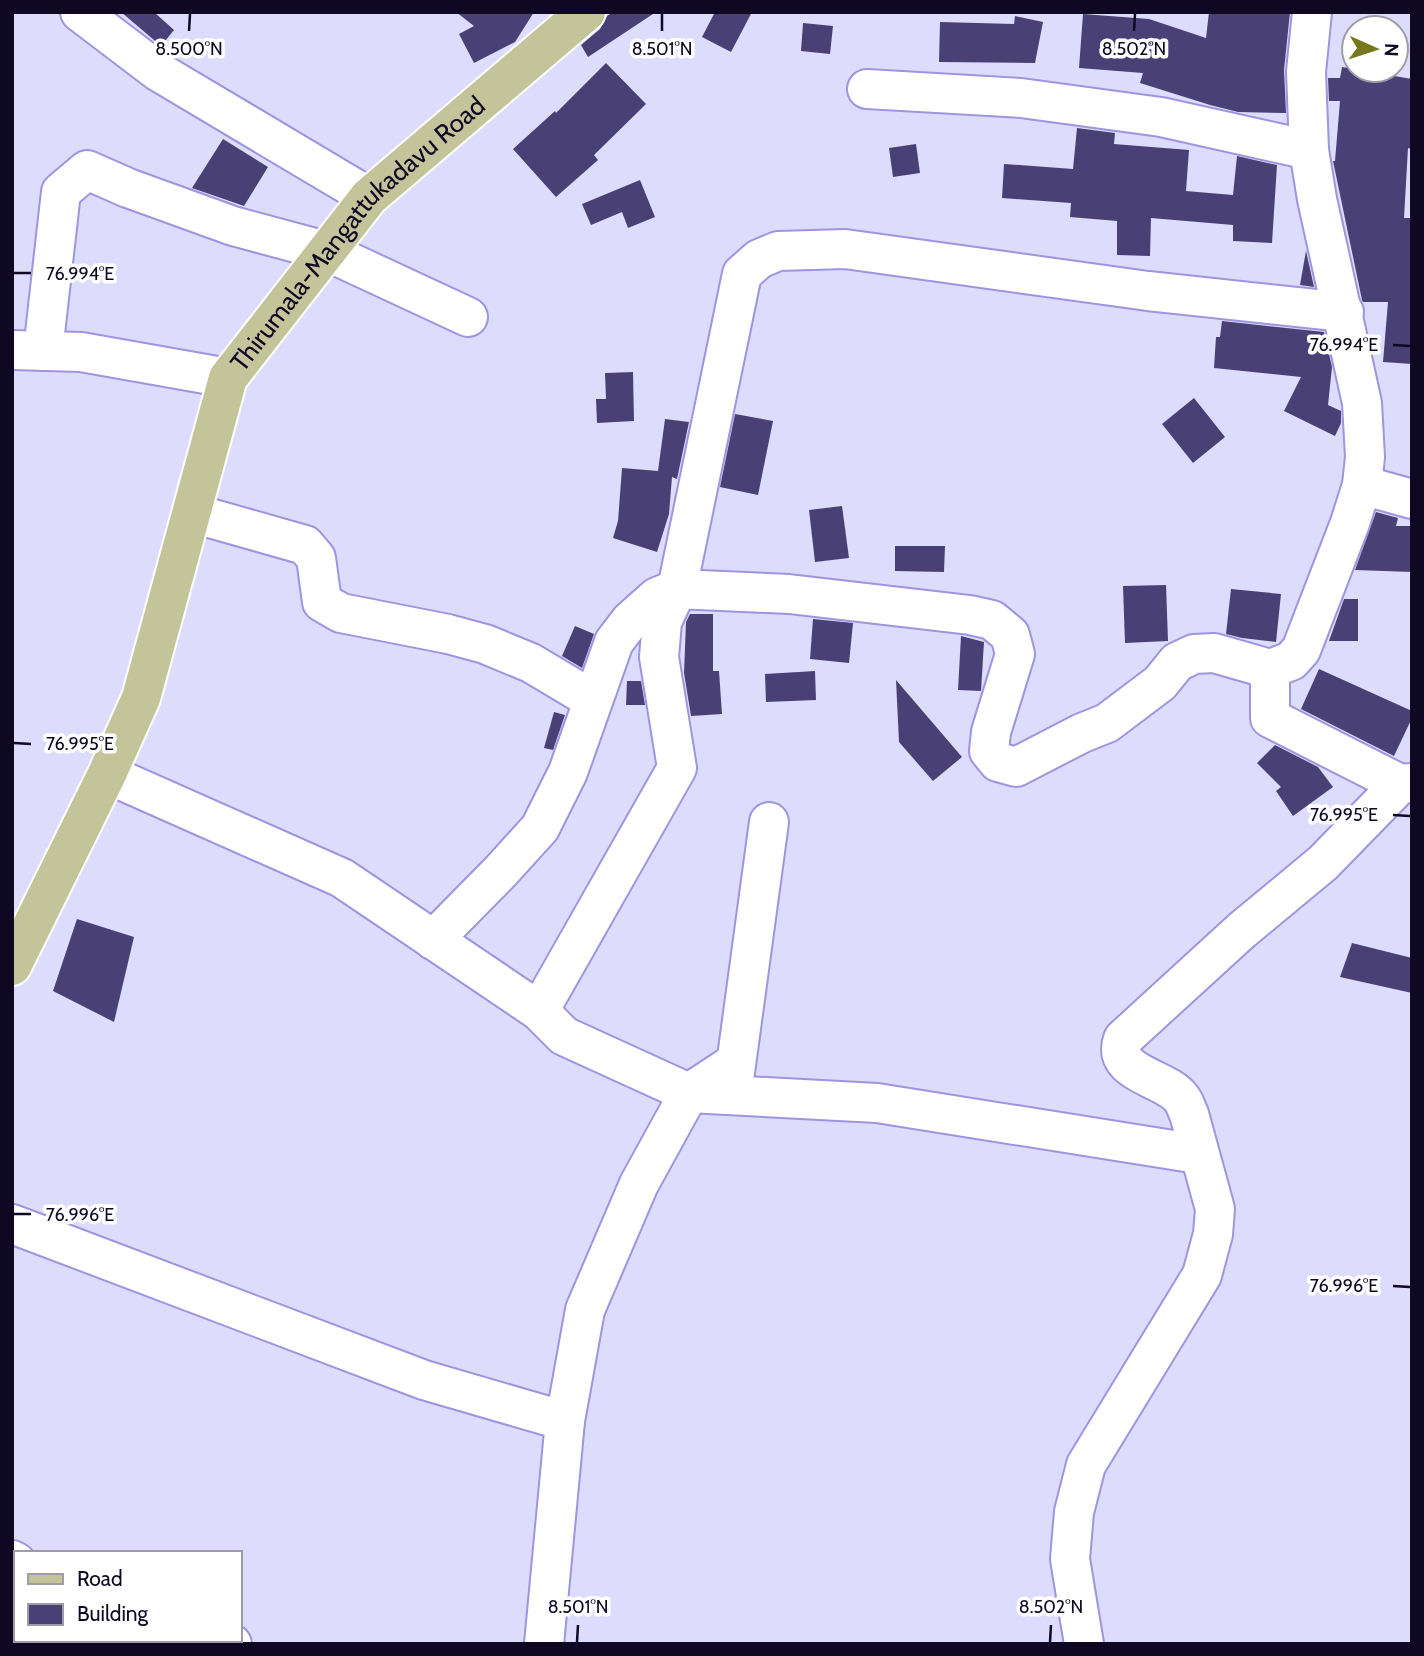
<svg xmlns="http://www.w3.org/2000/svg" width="1424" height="1656" font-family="Cabin,sans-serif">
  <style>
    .building { fill: #494176 }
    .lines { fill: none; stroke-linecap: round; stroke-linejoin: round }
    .minor-casing { stroke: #9e94e0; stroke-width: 42 }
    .major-casing { stroke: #fff; stroke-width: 42 }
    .minor { stroke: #fff; stroke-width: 38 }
    .major { stroke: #c4c49a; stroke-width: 38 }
    .ticks { fill: none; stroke: #0e0823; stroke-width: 2.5 }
    .labels { text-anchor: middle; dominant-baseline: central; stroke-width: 7; stroke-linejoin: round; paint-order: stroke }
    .street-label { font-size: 26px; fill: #0e0823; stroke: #fff }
    .ticks-label { font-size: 18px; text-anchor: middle; fill: #0e0823; stroke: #fff; stroke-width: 7; stroke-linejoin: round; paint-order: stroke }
  </style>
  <rect width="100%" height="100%" fill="#dedcfc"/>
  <!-- building -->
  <g class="building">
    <path d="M 121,12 L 154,12 L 174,30 L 161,46 Z"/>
    <path d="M 456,12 L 534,12 L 515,42 L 474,63 L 459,34 L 474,26 Z"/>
    <path d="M 613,12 L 656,12 L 588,57 L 581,45 L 600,29 L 607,16 Z"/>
    <path d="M 715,12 L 752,12 L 731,52 L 702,37 Z"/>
    <path d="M 1209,12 L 1290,12 L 1284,70 L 1286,113 L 1238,112 L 1210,105 L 1140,83 L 1143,73 L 1079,68 L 1083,14 L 1149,19 L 1206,38 Z"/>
    <path d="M 1015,16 L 1043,22 L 1035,63 L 939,62 L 940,22 L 1014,24 Z"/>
    <path d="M 803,23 L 833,26 L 830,54 L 801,51 Z"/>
    <path d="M 606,63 L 646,104 L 594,155 L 598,160 L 556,197 L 513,149 L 555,111 L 556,113 Z"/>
    <path d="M 1342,67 L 1412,79 L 1412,149 L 1408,148 L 1404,218 L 1412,218 L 1412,364 L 1383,362 L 1388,302 L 1363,302 L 1362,300 L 1333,161 L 1335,161 L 1340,101 L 1329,101 L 1328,78 L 1340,78 Z"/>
    <path d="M 1077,128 L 1115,133 L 1114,144 L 1189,150 L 1186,191 L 1233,195 L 1237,156 L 1277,165 L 1272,243 L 1233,241 L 1233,225 L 1151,218 L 1150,256 L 1117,255 L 1117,221 L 1070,217 L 1071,203 L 1002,198 L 1004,164 L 1073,169 Z"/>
    <path d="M 223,139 L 268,167 L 244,206 L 192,188 Z"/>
    <path d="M 916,144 L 920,173 L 893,177 L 889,148 Z"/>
    <path d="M 640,180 L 655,217 L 628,228 L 622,212 L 591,225 L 582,204 Z"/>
    <path d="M 1306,251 L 1314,287 L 1300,285 Z"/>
    <path d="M 1222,321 L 1324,332 L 1332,367 L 1328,405 L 1341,411 L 1341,423 L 1335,436 L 1284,411 L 1301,377 L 1214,368 L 1216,337 L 1220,337 Z"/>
    <path d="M 633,372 L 634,421 L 597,423 L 596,399 L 606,399 L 605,373 Z"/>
    <path d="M 1194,398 L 1225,437 L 1193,463 L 1162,424 Z"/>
    <path d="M 735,414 L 773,421 L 758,495 L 720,487 Z"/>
    <path d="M 665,419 L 689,422 L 677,479 L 672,477 L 669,514 L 657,552 L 613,538 L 618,521 L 622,468 L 658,471 Z"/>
    <path d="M 842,506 L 849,558 L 815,562 L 809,510 Z"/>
    <path d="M 1376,512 L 1398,518 L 1396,526 L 1412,526 L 1412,572 L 1355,570 Z"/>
    <path d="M 895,546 L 945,546 L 944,572 L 895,571 Z"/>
    <path d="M 1166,585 L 1168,641 L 1125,643 L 1123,586 Z"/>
    <path d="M 1231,589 L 1281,594 L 1276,642 L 1242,638 L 1226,634 Z"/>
    <path d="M 1344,599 L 1358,599 L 1358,641 L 1329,641 Z"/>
    <path d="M 690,614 L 713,614 L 713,671 L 719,671 L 722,714 L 691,716 L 684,673 L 686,622 Z"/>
    <path d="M 813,619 L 853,623 L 849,663 L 810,659 Z"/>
    <path d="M 575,626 L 594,634 L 582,668 L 562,656 Z"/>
    <path d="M 961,636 L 984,642 L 981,691 L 958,690 Z"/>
    <path d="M 1319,669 L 1412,711 L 1412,718 L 1394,756 L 1301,709 Z"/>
    <path d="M 815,671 L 816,700 L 766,702 L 765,674 Z"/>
    <path d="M 896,680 L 962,757 L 933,781 L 899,742 Z"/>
    <path d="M 627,681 L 641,681 L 645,705 L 626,705 Z"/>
    <path d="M 554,712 L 565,715 L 553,750 L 544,748 Z"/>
    <path d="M 1275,745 L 1318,767 L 1333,787 L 1293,816 L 1276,791 L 1281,787 L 1257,763 Z"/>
    <path d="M 77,919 L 134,937 L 114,1022 L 53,991 Z"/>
    <path d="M 1352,943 L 1412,958 L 1412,993 L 1340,977 Z"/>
  </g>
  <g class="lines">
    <defs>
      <g id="minor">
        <path d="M 80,12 L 159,72 L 369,197"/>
        <path d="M 867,89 L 1021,98 L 1161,117 L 1309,150"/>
        <path d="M 12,350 L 81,352 L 228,378"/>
        <path d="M 43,351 L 61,192 L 87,170 L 128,188 L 233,226 L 326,251 L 468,317"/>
        <path d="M 1362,485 L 1412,499"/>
        <path d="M 192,513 L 305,545 L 316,558 L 322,602 L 341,613 L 448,634 L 485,644 L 531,663 L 593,700"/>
        <path d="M 1270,669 L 1270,718 L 1400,784"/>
        <path d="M 107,774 L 342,878 L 539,1011 L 564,1036 L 689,1093 L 877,1103 L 1198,1154"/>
        <path d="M 433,940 L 501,871 L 540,828 L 568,772 L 614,642 L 630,621 L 657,597 L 677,589 L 742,274 L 759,259 L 778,251 L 845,249 L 1148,291 L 1344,312"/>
        <path d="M 539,1011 L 677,768 L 659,657 L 662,622 L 677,589 L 789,594 L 970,615 L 992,620 L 1010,635 L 1015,654 L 991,732 L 989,751 L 998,762 L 1016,767 L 1082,733 L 1107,723 L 1160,683 L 1177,662 L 1194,654 L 1214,653 L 1270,669 L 1291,661 L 1301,650 L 1350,523 L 1362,485 L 1365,457 L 1362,403 L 1317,199 L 1309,150 L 1306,72 L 1312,12"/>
        <path d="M 733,1087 L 769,822"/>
        <path d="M 12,1224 L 424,1380 L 565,1421"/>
        <path d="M 12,1560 L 16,1562"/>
        <path d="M 223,1640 L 232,1644"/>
        <path d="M 544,1644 L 565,1421 L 585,1310 L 639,1184 L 689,1093 L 736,1062"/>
        <path d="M 1084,1644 L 1070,1559 L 1074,1512 L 1086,1465 L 1202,1275 L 1213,1234 L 1215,1209 L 1189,1114 C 1186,1109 1185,1102 1181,1098 C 1165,1077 1110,1074 1123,1039 L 1241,931 L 1323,863 L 1400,784 L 1412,783"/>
      </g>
      <g id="major">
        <path id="s1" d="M 12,966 L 107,774 L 141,698 L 228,378 L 369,197 L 586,12"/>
      </g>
    </defs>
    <!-- minor casing -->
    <use href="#minor" class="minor-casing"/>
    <!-- major casing -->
    <use href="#major" class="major-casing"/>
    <!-- minor -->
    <use href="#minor" class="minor"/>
    <!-- major -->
    <use href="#major" class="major"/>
  </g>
  <!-- ticks -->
  <path class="ticks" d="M 189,31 L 190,14M 662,31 L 662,14M 1134,31 L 1135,14M 14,273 L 31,273M 1393,345 L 1410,346M 14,743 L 31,744M 1393,815 L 1410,816M 14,1214 L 31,1214M 1393,1286 L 1410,1287M 577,1642 L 578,1625M 1050,1642 L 1051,1625"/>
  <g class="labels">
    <!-- street labels -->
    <g class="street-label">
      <text stroke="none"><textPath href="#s1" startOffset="824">Thirumala-Mangattukadavu Road</textPath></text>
    </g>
  </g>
  <g class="ticks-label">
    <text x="189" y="55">8.500°N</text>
    <text x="662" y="55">8.501°N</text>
    <text x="1134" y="55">8.502°N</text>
    <text x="80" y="280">76.994°E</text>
    <text x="1344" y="351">76.994°E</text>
    <text x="80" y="750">76.995°E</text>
    <text x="1344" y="821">76.995°E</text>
    <text x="80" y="1221">76.996°E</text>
    <text x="1344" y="1292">76.996°E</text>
    <text x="578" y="1613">8.501°N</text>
    <text x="1051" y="1613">8.502°N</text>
  </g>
  <!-- border -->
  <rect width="1424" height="1656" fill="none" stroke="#0e0823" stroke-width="28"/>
  <!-- legend -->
  <rect x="14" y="1551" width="228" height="91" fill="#ffffff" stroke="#9f9ca7" stroke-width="2"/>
  <rect x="28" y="1574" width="35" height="10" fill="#c4c49a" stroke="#9f9ca7" stroke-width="2"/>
  <text x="77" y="1586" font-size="21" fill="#0e0823">Road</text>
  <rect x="28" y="1604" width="35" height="21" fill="#494176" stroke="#9f9ca7" stroke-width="2"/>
  <text x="77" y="1621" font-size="21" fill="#0e0823">Building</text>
  <!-- north arrow -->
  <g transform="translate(1375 49) rotate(93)"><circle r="33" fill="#ffffff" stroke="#9f9ca7" stroke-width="2"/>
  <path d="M0-5L12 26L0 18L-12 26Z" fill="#77771d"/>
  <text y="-10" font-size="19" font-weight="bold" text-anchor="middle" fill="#0e0823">N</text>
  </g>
</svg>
